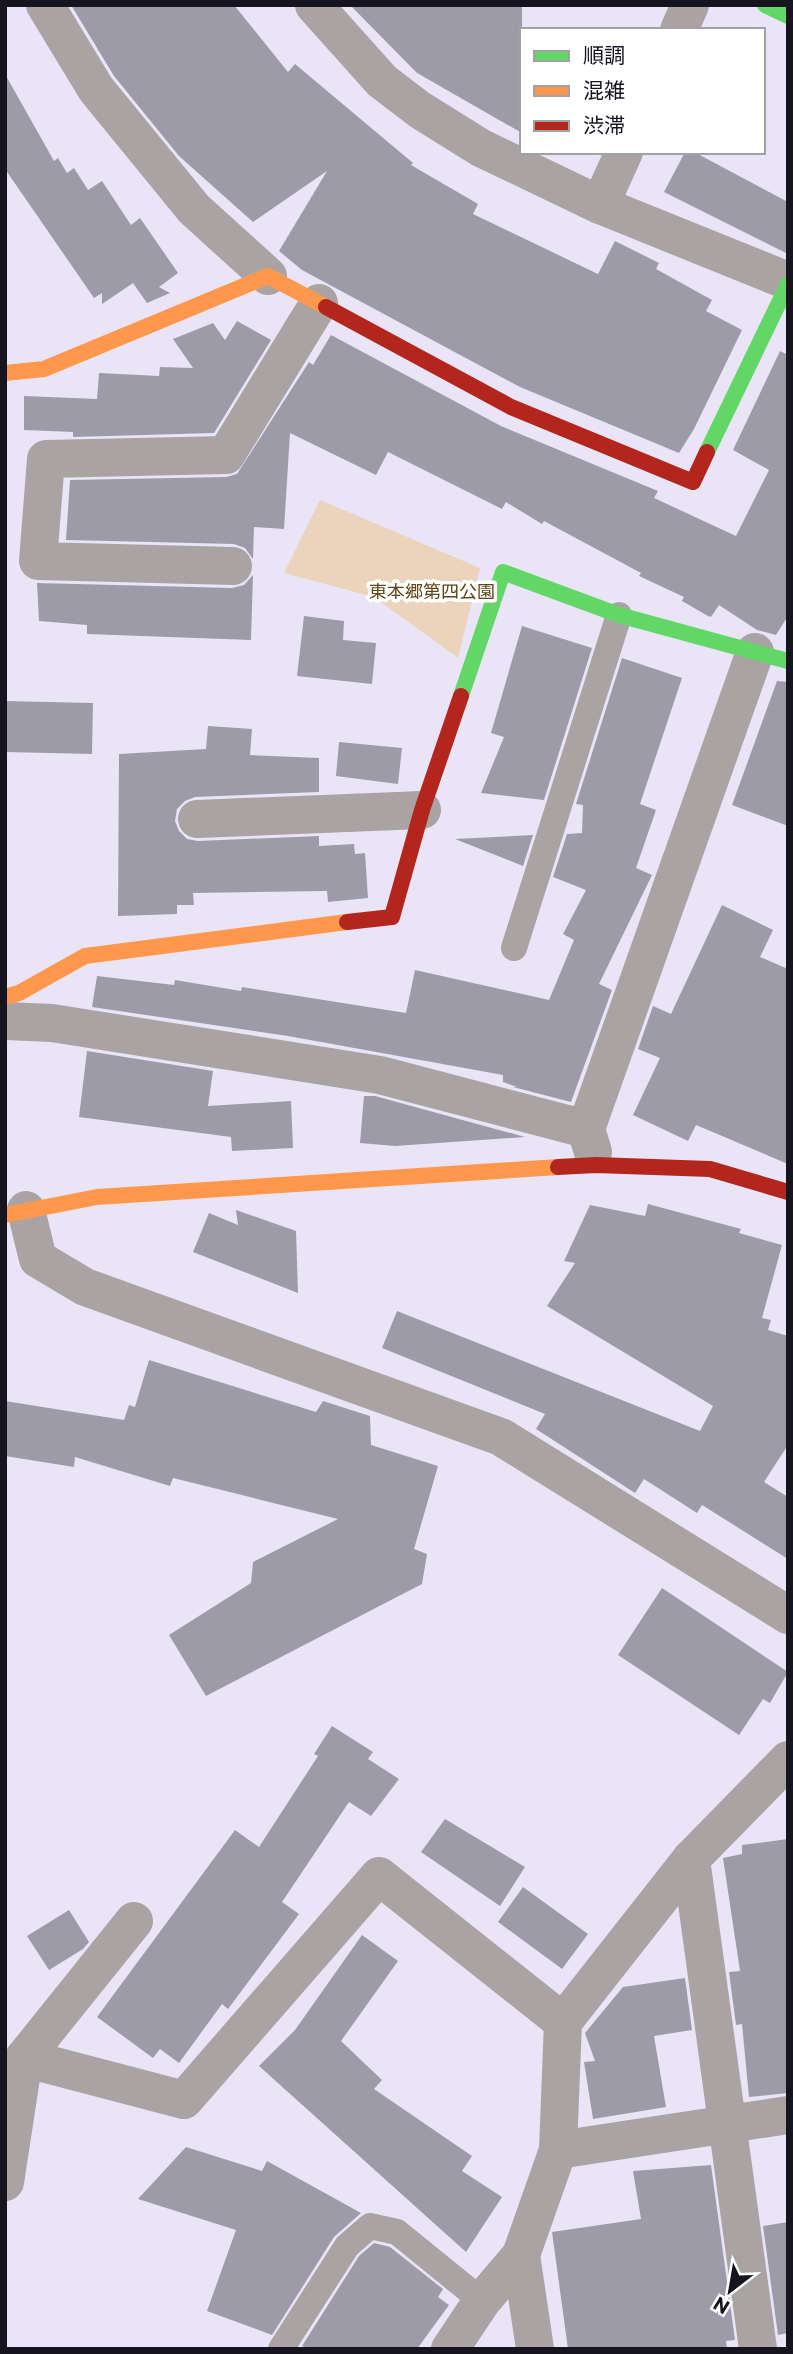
<svg xmlns="http://www.w3.org/2000/svg" width="793" height="2354" font-family="Commissioner,'Noto Sans JP',sans-serif">
  <style>
    .green { fill: #ecd3bc }
    .building { fill: #9e9ba9 }
    .lines { fill: none; stroke-linecap: round; stroke-linejoin: round }
    .lane { stroke: #a9a4a3; stroke-width: 26 }
    .street { stroke: #a9a4a3; stroke-width: 38 }
    .fast { stroke: #63d668; stroke-width: 16 }
    .slow { stroke: #ff974d; stroke-width: 16 }
    .jam { stroke: #b3261e; stroke-width: 16 }
    .labels { text-anchor: middle; dominant-baseline: central; stroke-width: 7; stroke-linejoin: round; paint-order: stroke }
    .park-label { font-size: 18px; fill: #61451a; stroke: #fff }
  </style>
  <rect width="100%" height="100%" fill="#e9e5f7"/>
  <!-- green -->
  <path class="green" d="M 320,500 L 480,568 L 458,658 L 374,597 L 284,573 Z"/>
  <!-- building -->
  <g class="building">
    <path d="M 71,5 L 234,5 L 288,72 L 295,64 L 413,163 L 411,165 L 478,204 L 473,214 L 598,274 L 615,241 L 659,263 L 656,269 L 712,300 L 706,311 L 742,330 L 694,429 L 679,453 L 520,387 L 302,270 L 279,251 L 327,171 L 253,222 L 179,156 L 114,76 Z"/>
    <path d="M 350,5 L 522,5 L 522,133 L 417,73 Z"/>
    <path d="M 5,74 L 54,161 L 58,158 L 67,173 L 74,168 L 88,190 L 102,181 L 131,225 L 140,218 L 178,273 L 159,287 L 170,293 L 147,303 L 133,283 L 102,304 L 102,293 L 94,298 L 5,169 Z"/>
    <path d="M 685,152 L 694,152 L 788,202 L 788,254 L 664,192 Z"/>
    <path d="M 237,321 L 271,340 L 214,433 L 73,437 L 73,432 L 24,430 L 24,396 L 97,399 L 99,373 L 159,376 L 160,367 L 193,368 L 173,339 L 213,323 L 225,340 Z"/>
    <path d="M 331,335 L 501,426 L 658,491 L 654,498 L 736,536 L 769,470 L 733,450 L 780,351 L 788,355 L 788,616 L 776,635 L 757,630 L 719,605 L 711,617 L 708,616 L 682,601 L 684,597 L 639,576 L 641,573 L 544,521 L 542,524 L 506,502 L 502,509 L 388,452 L 376,475 L 290,433 L 284,529 L 254,527 L 253,559 L 245,548 L 234,544 L 66,540 L 70,480 L 226,477 L 237,474 L 309,362 L 313,365 Z"/>
    <path d="M 253,575 L 251,640 L 87,634 L 87,625 L 39,621 L 37,583 L 232,588 L 244,585 Z"/>
    <path d="M 304,616 L 344,621 L 343,640 L 376,643 L 372,684 L 297,676 Z"/>
    <path d="M 522,626 L 592,648 L 544,800 L 481,793 L 504,737 L 491,733 Z"/>
    <path d="M 622,658 L 682,678 L 640,804 L 656,810 L 636,868 L 652,875 L 599,984 L 612,990 L 571,1102 L 513,1087 L 517,1087 L 503,1082 L 503,1075 L 288,1036 L 92,1007 L 97,976 L 174,985 L 175,980 L 241,991 L 242,987 L 406,1013 L 415,970 L 549,1000 L 574,940 L 563,934 L 586,890 L 553,877 L 567,834 L 582,833 L 583,805 L 576,804 Z"/>
    <path d="M 777,681 L 788,682 L 788,826 L 732,805 Z"/>
    <path d="M 5,701 L 93,703 L 92,754 L 5,752 Z"/>
    <path d="M 208,726 L 252,729 L 250,755 L 319,758 L 319,792 L 195,797 L 185,801 L 177,809 L 175,821 L 179,831 L 187,839 L 198,841 L 319,836 L 319,846 L 354,844 L 355,854 L 365,853 L 368,898 L 328,902 L 327,891 L 193,893 L 194,905 L 177,905 L 177,914 L 118,916 L 119,754 L 206,749 Z"/>
    <path d="M 339,742 L 402,748 L 398,784 L 336,776 Z"/>
    <path d="M 533,835 L 523,866 L 455,839 Z"/>
    <path d="M 722,905 L 773,930 L 760,957 L 788,969 L 788,1164 L 696,1125 L 688,1141 L 633,1115 L 660,1058 L 638,1049 L 653,1006 L 671,1014 Z"/>
    <path d="M 87,1051 L 213,1071 L 208,1106 L 291,1101 L 293,1148 L 232,1151 L 231,1137 L 79,1117 Z"/>
    <path d="M 364,1096 L 375,1096 L 525,1137 L 395,1146 L 360,1143 Z"/>
    <path d="M 648,1204 L 741,1229 L 739,1233 L 782,1245 L 762,1318 L 771,1320 L 768,1330 L 788,1336 L 788,1445 L 764,1482 L 788,1497 L 788,1559 L 702,1505 L 697,1513 L 644,1479 L 635,1493 L 536,1429 L 545,1414 L 382,1348 L 397,1311 L 700,1431 L 713,1406 L 547,1306 L 575,1263 L 564,1261 L 590,1205 L 645,1216 Z"/>
    <path d="M 236,1210 L 296,1231 L 298,1293 L 193,1252 L 209,1213 L 238,1225 Z"/>
    <path d="M 149,1360 L 316,1412 L 323,1401 L 370,1416 L 371,1445 L 438,1466 L 414,1549 L 427,1554 L 422,1584 L 206,1696 L 169,1635 L 251,1583 L 253,1562 L 338,1519 L 173,1478 L 170,1486 L 75,1457 L 74,1467 L 5,1456 L 5,1401 L 124,1420 L 129,1405 L 135,1407 Z"/>
    <path d="M 662,1588 L 788,1672 L 770,1703 L 763,1699 L 739,1735 L 618,1655 Z"/>
    <path d="M 332,1726 L 373,1752 L 368,1759 L 399,1779 L 371,1816 L 349,1802 L 282,1902 L 299,1914 L 228,2009 L 222,2004 L 179,2063 L 160,2049 L 153,2058 L 97,2017 L 235,1830 L 259,1847 L 318,1756 L 314,1754 Z"/>
    <path d="M 445,1819 L 525,1867 L 500,1906 L 421,1852 Z"/>
    <path d="M 788,1839 L 788,2093 L 749,2097 L 742,2024 L 736,2025 L 729,1972 L 740,1971 L 723,1858 L 742,1854 L 742,1845 Z"/>
    <path d="M 523,1887 L 588,1934 L 562,1969 L 498,1922 Z"/>
    <path d="M 69,1910 L 89,1942 L 83,1949 L 49,1970 L 27,1936 Z"/>
    <path d="M 362,1935 L 398,1961 L 341,2041 L 382,2080 L 374,2089 L 472,2156 L 462,2171 L 502,2197 L 466,2252 L 259,2066 L 295,2030 Z"/>
    <path d="M 685,1978 L 692,2030 L 654,2036 L 666,2107 L 593,2119 L 584,2062 L 595,2061 L 585,2033 L 623,1987 Z"/>
    <path d="M 186,2147 L 262,2171 L 267,2161 L 361,2213 L 334,2237 L 272,2335 L 207,2311 L 236,2230 L 138,2199 Z"/>
    <path d="M 711,2165 L 735,2340 L 726,2341 L 727,2349 L 568,2349 L 552,2232 L 641,2219 L 633,2171 Z"/>
    <path d="M 788,2222 L 788,2333 L 778,2335 L 763,2226 Z"/>
    <path d="M 374,2243 L 390,2247 L 443,2289 L 438,2297 L 449,2305 L 417,2349 L 310,2349 L 302,2346 L 359,2256 Z"/>
  </g>
  <g class="lines">
    <!-- lane -->
    <g class="lane">
      <path d="M 514,948 L 619,615"/>
      <path d="M 281,2349 L 347,2246 L 370,2226 L 397,2232 L 482,2301"/>
    </g>
    <!-- street -->
    <g class="street">
      <path d="M 45,5 L 96,89 L 194,209 L 268,276"/>
      <path d="M 314,5 L 382,81 L 420,110 L 481,148 L 600,205 L 788,281"/>
      <path d="M 679,30 L 690,5"/>
      <path d="M 600,205 L 624,152"/>
      <path d="M 233,566 L 38,561 L 46,459 L 226,455 L 319,303"/>
      <path d="M 197,819 L 422,810"/>
      <path d="M 5,1021 L 52,1023 L 380,1075 L 586,1129"/>
      <path d="M 593,1152 L 586,1129 L 755,652"/>
      <path d="M 26,1210 L 38,1259 L 85,1287 L 501,1437 L 788,1615"/>
      <path d="M 691,1859 L 758,2349"/>
      <path d="M 24,2058 L 184,2100 L 379,1876 L 563,2022"/>
      <path d="M 558,2150 L 788,2115"/>
      <path d="M 5,2182 L 24,2058 L 134,1921"/>
      <path d="M 521,2255 L 535,2349"/>
      <path d="M 450,2349 L 482,2301 L 521,2255 L 558,2150 L 563,2022 L 691,1859 L 788,1760"/>
    </g>
    <!-- fast -->
    <g class="fast">
      <path d="M 765,5 L 788,16"/>
      <path d="M 707,452 L 788,284"/>
      <path d="M 461,696 L 503,572 L 619,615 L 788,661"/>
    </g>
    <!-- slow -->
    <g class="slow">
      <path d="M 5,373 L 44,369 L 268,276 L 326,307"/>
      <path d="M 5,997 L 19,993 L 85,956 L 347,922"/>
      <path d="M 5,1215 L 97,1197 L 558,1167"/>
    </g>
    <!-- jam -->
    <g class="jam">
      <path d="M 326,307 L 511,407 L 693,482 L 707,452"/>
      <path d="M 347,922 L 392,917 L 422,810 L 461,696"/>
      <path d="M 558,1167 L 596,1165 L 710,1169 L 788,1192"/>
    </g>
  </g>
  <g class="labels">
    <!-- park labels -->
    <g class="park-label">
      <text x="432" y="591">東本郷第四公園</text>
    </g>
  </g>
  <!-- border -->
  <rect width="793" height="2354" fill="none" stroke="#16141f" stroke-width="14"/>
  <!-- legend -->
  <rect x="520" y="28" width="245" height="126" fill="#ffffff" stroke="#a2a1a5" stroke-width="2"/>
  <rect x="534" y="51" width="35" height="10" fill="#63d668" stroke="#a2a1a5" stroke-width="2"/>
  <text x="583" y="63" font-size="21" fill="#16141f">順調</text>
  <rect x="534" y="86" width="35" height="10" fill="#ff974d" stroke="#a2a1a5" stroke-width="2"/>
  <text x="583" y="98" font-size="21" fill="#16141f">混雑</text>
  <rect x="534" y="121" width="35" height="10" fill="#b3261e" stroke="#a2a1a5" stroke-width="2"/>
  <text x="583" y="133" font-size="21" fill="#16141f">渋滞</text>
  <!-- north arrow -->
  <g transform="translate(730 2291) rotate(211)" stroke="#ffffff" stroke-width="5" paint-order="stroke">
  <path d="M0-5L12 26L0 18L-12 26Z" fill="#16141f"/>
  <text y="-10" font-size="19" font-weight="bold" text-anchor="middle" fill="#16141f">N</text>
  </g>
</svg>
